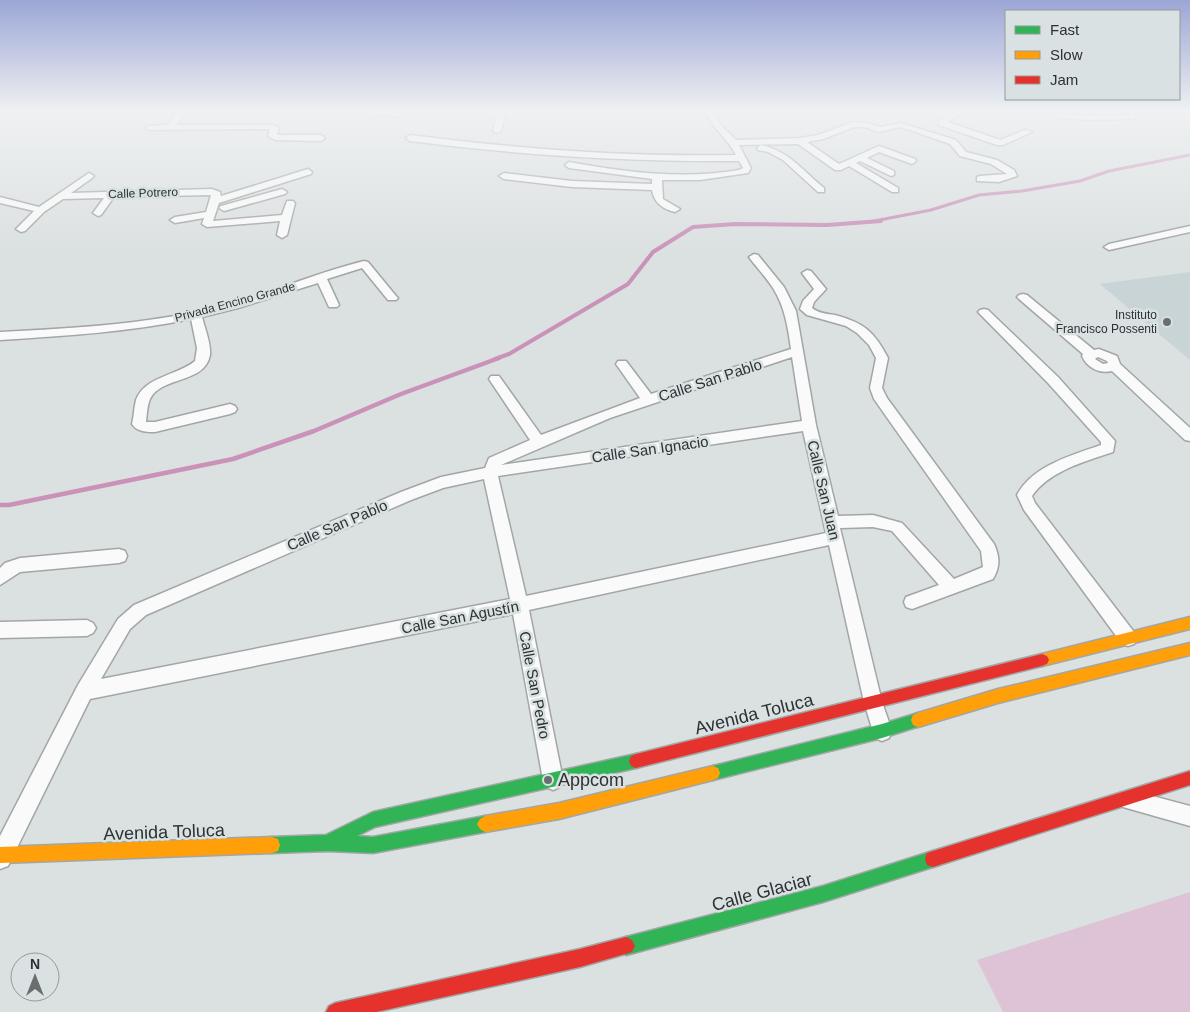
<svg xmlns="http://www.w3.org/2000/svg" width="1190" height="1012" font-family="Helvetica,sans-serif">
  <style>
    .built { fill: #c8d4d6 }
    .green { fill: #dec3d7 }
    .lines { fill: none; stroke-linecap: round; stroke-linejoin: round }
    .stream-far2 { stroke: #ca92b9; stroke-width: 3 }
    .stream-far1 { stroke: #ca92b9; stroke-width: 4 }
    .stream { stroke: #ca92b9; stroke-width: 4.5 }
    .street-casing { stroke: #a2a6a7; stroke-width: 3 }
    .fast-casing { stroke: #a2a6a7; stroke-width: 3 }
    .slow-casing { stroke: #a2a6a7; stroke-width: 3 }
    .jam-casing { stroke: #a2a6a7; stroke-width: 3 }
    .street { fill: #fafafa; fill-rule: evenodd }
    .fast { fill: #30b455; fill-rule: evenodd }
    .slow { fill: #ff9f0a; fill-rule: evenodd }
    .jam { fill: #e5322d; fill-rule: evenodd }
    .poi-dot { fill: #6a6e6f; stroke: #d9e1e3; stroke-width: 2 }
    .labels { text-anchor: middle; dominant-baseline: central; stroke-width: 5; stroke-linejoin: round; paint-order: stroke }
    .far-street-label { font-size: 12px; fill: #2d3131; stroke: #d9e1e3 }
    .far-poi-label { font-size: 12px; fill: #2d3131; stroke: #d9e1e3; text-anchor: end }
    .street-label { font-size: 15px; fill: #2d3131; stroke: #d9e1e3 }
    .near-street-label { font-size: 18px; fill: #2d3131; stroke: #d9e1e3 }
    .near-poi-label { font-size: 18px; fill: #2d3131; stroke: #d9e1e3; text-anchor: start }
  </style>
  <rect width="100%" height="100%" fill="#dbe0e1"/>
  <!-- built -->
  <path class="built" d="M 1190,272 L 1190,360 L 1100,284 Z"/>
  <!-- green -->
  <path class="green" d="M 1190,892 L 1190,1012 L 1003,1012 L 977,960 Z"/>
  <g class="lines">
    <!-- stream-far2 -->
    <path class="stream-far2" d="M 869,222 L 931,210 L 979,195 L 1022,191 L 1080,181 L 1109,171 L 1190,155"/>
    <!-- stream-far1 -->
    <path class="stream-far1" d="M 495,359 L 509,354 L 628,284 L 653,252 L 693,227 L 735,224 L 827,225 L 881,221"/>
    <!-- stream -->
    <path class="stream" d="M 0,505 L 9,505 L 233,459 L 314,431 L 401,394 L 499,358"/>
    <defs>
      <g id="street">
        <path d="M 179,111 L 188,111 L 176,125 L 273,125 L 279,128 L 277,135 L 321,135 L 325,138 L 321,141 L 275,140 L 268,136 L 270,129 L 149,130 L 145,128 L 149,126 L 167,125 Z"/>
        <path d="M 335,111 L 404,111 L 402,116 L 399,116 L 339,113 Z"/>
        <path d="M 498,111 L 506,111 L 501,131 L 497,133 L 493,131 Z"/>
        <path d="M 705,111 L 713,111 L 720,124 L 736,140 L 800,138 L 818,135 L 853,122 L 866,123 L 880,127 L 901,123 L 956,140 L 966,152 L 997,160 L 1014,170 L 1017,176 L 999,182 L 977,181 L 977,177 L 980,176 L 1007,174 L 991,164 L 960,156 L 950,144 L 901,127 L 879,132 L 865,127 L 854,127 L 823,139 L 807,142 L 839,164 L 879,146 L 915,159 L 916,161 L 912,164 L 879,152 L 867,158 L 894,171 L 894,175 L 891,176 L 860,161 L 856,163 L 898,188 L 898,192 L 892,192 L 849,166 L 841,170 L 835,170 L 798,144 L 739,145 L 751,168 L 748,173 L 700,180 L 662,180 L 663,199 L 680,209 L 675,212 C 663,209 654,203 652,190 L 572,187 L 504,179 L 499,176 L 504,173 L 572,181 L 652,184 L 652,179 L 569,168 L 565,165 L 569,162 C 625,172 682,180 739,170 L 743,168 L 739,161 C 628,162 519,155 410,141 L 406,138 L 410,135 C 518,149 627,157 736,155 C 727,138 714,130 705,111 Z"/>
        <path d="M 953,111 L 963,111 L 948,122 L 1000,140 L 1025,130 L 1032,132 L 1003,145 L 997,145 L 939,125 L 939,121 Z"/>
        <path d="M 1128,111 L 1136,111 L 1135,119 L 1090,120 L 1059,118 L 1055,116 L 1059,114 L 1090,116 L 1129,115 Z"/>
        <path d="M 761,145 C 789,151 803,171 824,188 L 824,192 L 818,192 L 783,160 L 768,152 L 758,150 L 757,148 Z"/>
        <path d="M 308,169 L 312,172 L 311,174 L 219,203 L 213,221 L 282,215 L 287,201 L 293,201 L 295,203 L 287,235 L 282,238 L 277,235 L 280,221 L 207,227 L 202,224 L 204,218 L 175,223 L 170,220 L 175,217 L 206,212 L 211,195 L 114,197 L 101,215 L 98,216 L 93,213 L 104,198 L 63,199 L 44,212 L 25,231 L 21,232 L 16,229 L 34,211 L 0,203 L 0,197 L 39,207 L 89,173 L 94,176 L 92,178 L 71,193 L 212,189 L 220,192 L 221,196 Z"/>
        <path d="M 282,189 L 287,192 L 285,194 L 224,211 L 219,208 L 221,206 Z"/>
        <path d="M 1190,226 L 1190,232 L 1109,250 L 1104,247 L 1109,244 Z"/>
        <path d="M 754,254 L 758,255 L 784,287 L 796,311 L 816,425 L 838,516 L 873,515 L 902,523 L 954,579 L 983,567 L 981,551 L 874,399 L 870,388 L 876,358 L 869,345 L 857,333 L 846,326 L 807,315 L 800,309 L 803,301 L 814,289 L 802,273 L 807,270 L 811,271 L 826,289 L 814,302 L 812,308 C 818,313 827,314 835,315 C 864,323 874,331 888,358 L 882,388 L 887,398 L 994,544 C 1000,557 1000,567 993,579 L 912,609 L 906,607 L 904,602 L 906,597 L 939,585 L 892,531 L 873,527 L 840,528 L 882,702 L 892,731 L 889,738 L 882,741 L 875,738 L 864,702 L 829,545 L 529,610 L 563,780 L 560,787 L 553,790 L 546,787 L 543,780 L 513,614 L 90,699 L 8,866 L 0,869 L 0,836 L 78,685 L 118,619 L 134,605 L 401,492 L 441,477 L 485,468 L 489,458 L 530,440 L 489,379 L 491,376 L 499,376 L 541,435 L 640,398 L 616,364 L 618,361 L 626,361 L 651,394 L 791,349 C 788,328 785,307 773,288 C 766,277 757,268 749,257 ZM 792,357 L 802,421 L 501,465 L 610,418 ZM 803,431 L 826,533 L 526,596 L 498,476 ZM 484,479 L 510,599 L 101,679 L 130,629 L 146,615 L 411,500 L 443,488 Z"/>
        <path d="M 364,261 L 368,262 L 396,296 L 398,298 L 396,300 L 388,300 L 362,268 L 327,279 L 339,305 L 337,307 L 329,307 L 318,283 L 238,308 L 202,317 C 205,329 211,343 210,355 C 205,384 161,376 150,399 C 147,406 147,414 146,422 L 155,422 L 230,404 L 235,406 L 237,409 L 235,412 L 230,414 L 155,432 C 147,432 137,432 132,424 C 134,416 134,408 136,400 C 145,376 177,376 195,361 L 197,348 L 191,319 C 128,332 65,336 0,340 L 0,332 C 77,328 155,324 230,304 C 275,291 319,272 364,261 Z"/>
        <path d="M 1023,294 L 1027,295 L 1094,350 L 1099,349 L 1117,356 L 1120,364 L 1190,428 L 1190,441 L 1185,440 L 1112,371 C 1100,374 1087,368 1082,356 L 1083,354 L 1019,299 L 1017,297 L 1019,295 ZM 1098,357 L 1107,361 L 1108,363 L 1103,364 L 1095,359 Z"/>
        <path d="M 984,309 L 988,310 L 1058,377 L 1115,441 L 1113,452 C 1086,461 1049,471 1032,496 L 1035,503 L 1134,632 L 1137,638 L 1134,644 L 1128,646 L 1122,644 L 1024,510 L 1017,495 C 1032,466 1072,455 1101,445 L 1101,442 L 1048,383 L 980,314 L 978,312 L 980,310 Z"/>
        <path d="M 119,549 L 125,551 L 127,556 L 125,561 L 119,563 L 20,572 L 0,585 L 0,568 L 5,563 L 20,558 Z"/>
        <path d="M 87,620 L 93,623 L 96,628 L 93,633 L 87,636 L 0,638 L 0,622 Z"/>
        <path d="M 1130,790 L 1190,806 L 1190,826 L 1123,807 L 1120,800 L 1123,793 Z"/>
      </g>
      <g id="fast">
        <path d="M 918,713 L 923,715 L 925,720 L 923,725 L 882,738 L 713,780 L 708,778 L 706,773 L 708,768 L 713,766 L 882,724 Z"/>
        <path d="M 636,754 L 641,756 L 643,761 L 641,766 L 636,768 L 375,827 L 357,836 L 373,837 L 485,816 L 490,819 L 493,824 L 490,829 L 485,832 L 373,853 L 328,851 L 272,853 L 266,851 L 264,845 L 266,839 L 272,837 L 326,835 L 373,812 Z"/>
        <path d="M 933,851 L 939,853 L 941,859 L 939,865 L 823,902 L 626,955 L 620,952 L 617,946 L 620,940 L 626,937 L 823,886 Z"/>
      </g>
      <g id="slow">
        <path d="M 1190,617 L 1190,629 L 1042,666 L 1037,664 L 1035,660 L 1037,656 L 1042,654 Z"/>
        <path d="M 1190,643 L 1190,655 L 998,703 L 918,727 L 913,725 L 911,720 L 913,715 L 918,713 L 998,689 Z"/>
        <path d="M 713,766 L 718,768 L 720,773 L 718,778 L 713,780 L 559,819 L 485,832 L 480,829 L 477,824 L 480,819 L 485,816 L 559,803 Z"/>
        <path d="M 272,837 L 278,839 L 280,845 L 278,851 L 272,853 L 0,863 L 0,847 Z"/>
      </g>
      <g id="jam">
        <path d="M 1042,654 L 1047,656 L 1049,660 L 1047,664 L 1042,666 L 636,768 L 631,766 L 629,761 L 631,756 L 636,754 Z"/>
        <path d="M 1190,771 L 1190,785 L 933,867 L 927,865 L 925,859 L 927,853 L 933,851 Z"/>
        <path d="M 626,937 L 632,940 L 635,946 L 632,952 L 580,967 L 376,1012 L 326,1012 L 329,1006 L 335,1003 L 580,949 Z"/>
      </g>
    </defs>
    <!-- street casing -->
    <use href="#street" class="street-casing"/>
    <!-- fast casing -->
    <use href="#fast" class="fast-casing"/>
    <!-- slow casing -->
    <use href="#slow" class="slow-casing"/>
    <!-- jam casing -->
    <use href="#jam" class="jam-casing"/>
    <!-- street -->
    <use href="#street" class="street"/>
    <!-- fast -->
    <use href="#fast" class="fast"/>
    <!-- slow -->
    <use href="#slow" class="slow"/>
    <!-- jam -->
    <use href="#jam" class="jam"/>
  </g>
  <!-- sky -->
  <linearGradient id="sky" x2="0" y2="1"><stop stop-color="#9ca6d5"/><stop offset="0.44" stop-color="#eff1f2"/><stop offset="1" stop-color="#eff1f2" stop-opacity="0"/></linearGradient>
  <rect width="1190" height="253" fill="url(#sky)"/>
  <!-- markers -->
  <g class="poi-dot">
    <circle cx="1167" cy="322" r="5"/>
    <circle cx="548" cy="780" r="5"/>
  </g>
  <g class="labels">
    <!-- far-street labels -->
    <g class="far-street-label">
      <text transform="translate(143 193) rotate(-2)">Calle Potrero</text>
      <text transform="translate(235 302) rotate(-15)">Privada Encino Grande</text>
    </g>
    <!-- far-poi labels -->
    <g class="far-poi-label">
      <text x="1157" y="315">Instituto<tspan x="1157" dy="14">Francisco Possenti</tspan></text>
    </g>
    <!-- street labels -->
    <g class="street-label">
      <text transform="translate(710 380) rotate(-18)">Calle San Pablo</text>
      <text transform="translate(650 449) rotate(-8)">Calle San Ignacio</text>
      <text transform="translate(824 490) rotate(77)">Calle San Juan</text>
      <text transform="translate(337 525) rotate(-23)">Calle San Pablo</text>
      <text transform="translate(460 617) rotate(-11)">Calle San Agustín</text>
      <text transform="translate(535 685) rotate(79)">Calle San Pedro</text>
    </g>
    <!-- near-street labels -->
    <g class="near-street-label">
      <text transform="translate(754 714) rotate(-14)">Avenida Toluca</text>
      <text transform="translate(164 832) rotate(-2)">Avenida Toluca</text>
      <text transform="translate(762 892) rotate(-15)">Calle Glaciar</text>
    </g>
    <!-- near-poi labels -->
    <g class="near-poi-label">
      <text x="558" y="780">Appcom</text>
    </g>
  </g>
  <!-- legend -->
  <rect x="1005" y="10" width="175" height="90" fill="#d9e1e3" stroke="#949b9c"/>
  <rect x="1015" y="26" width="25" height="8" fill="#30b455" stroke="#949b9c"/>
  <text x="1050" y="35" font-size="15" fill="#2d3131">Fast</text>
  <rect x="1015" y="51" width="25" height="8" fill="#ff9f0a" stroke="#949b9c"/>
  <text x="1050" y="60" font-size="15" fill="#2d3131">Slow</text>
  <rect x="1015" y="76" width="25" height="8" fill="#e5322d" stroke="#949b9c"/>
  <text x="1050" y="85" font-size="15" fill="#2d3131">Jam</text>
  <!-- north arrow -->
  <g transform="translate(35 977)"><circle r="24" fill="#d9e1e3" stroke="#949b9c"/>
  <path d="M0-4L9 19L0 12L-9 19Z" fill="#6a6e6f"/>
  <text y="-8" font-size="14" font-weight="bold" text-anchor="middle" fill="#2d3131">N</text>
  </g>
</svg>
